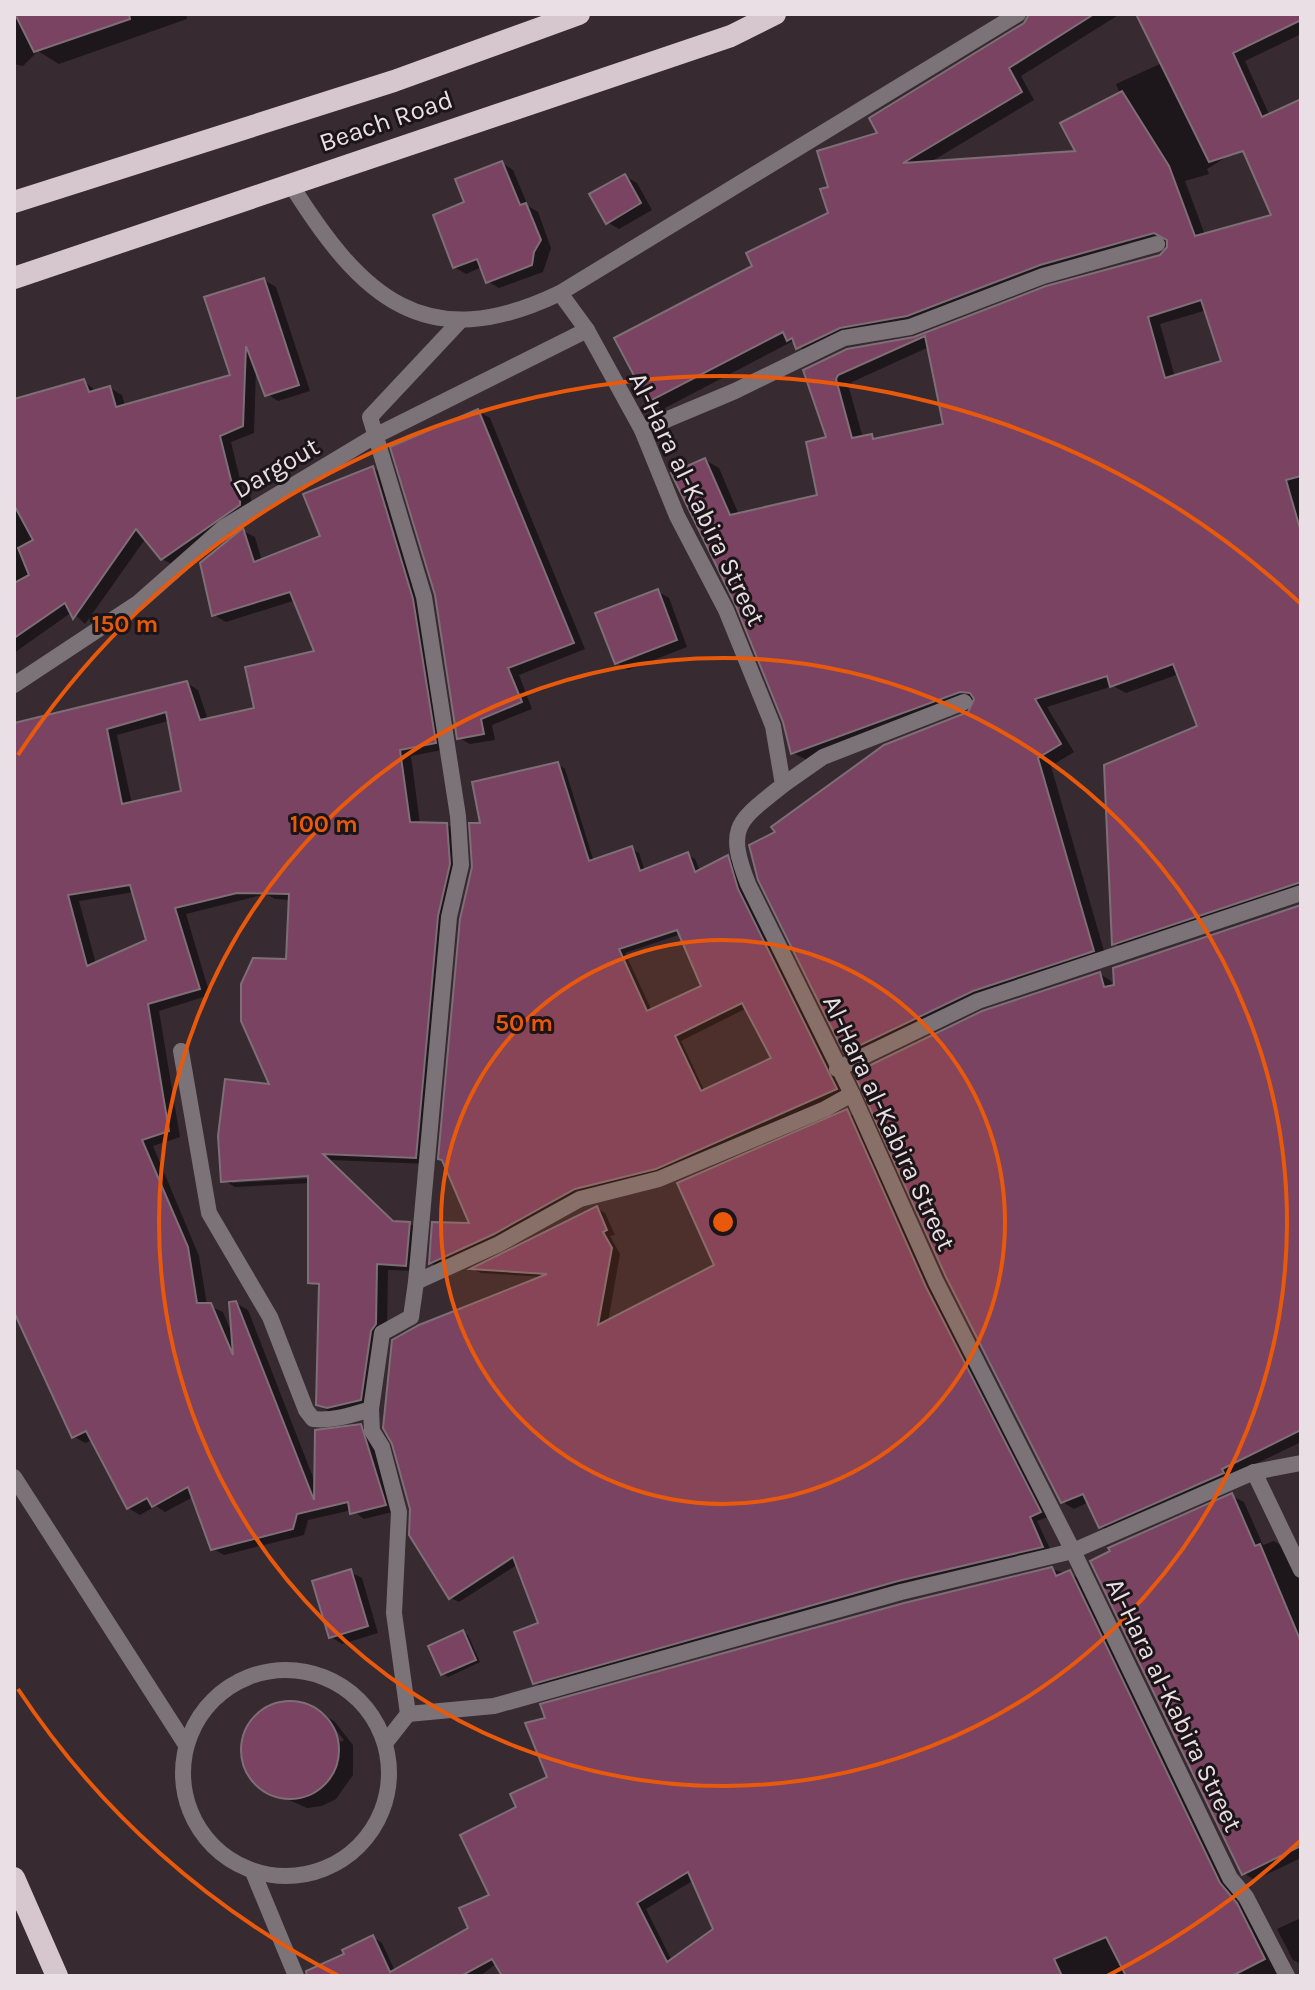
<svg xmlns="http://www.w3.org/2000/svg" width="1315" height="1990" font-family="Karla,sans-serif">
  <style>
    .shadow { fill: #0007; fill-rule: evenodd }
    .building { fill: #7b4362; stroke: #7e6e76; stroke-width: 2; fill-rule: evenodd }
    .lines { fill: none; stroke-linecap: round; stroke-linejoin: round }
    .service { stroke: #7b7377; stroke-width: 16 }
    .minor { stroke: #7b7377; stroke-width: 16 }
    .trunk { stroke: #d6c6ce; stroke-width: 22 }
    .ring { fill: none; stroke: #e8590c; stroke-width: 4 }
    .labels { text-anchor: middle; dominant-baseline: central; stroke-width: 6; stroke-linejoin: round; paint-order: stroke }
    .street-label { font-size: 26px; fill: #e9dfe4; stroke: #1b1518 }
    .centre { fill: #e8590c; stroke: #1b1518; stroke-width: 4 }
    .ring-label { font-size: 24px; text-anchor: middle; font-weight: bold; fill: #e8590c; stroke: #1b1518; stroke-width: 6; stroke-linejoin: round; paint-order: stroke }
  </style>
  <rect width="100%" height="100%" fill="#382a31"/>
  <!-- shadow -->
  <g class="shadow">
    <path d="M 14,14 L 186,14 L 187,19 L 59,64 L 38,51 L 23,66 L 14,64 Z"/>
    <path d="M 1030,14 L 1120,14 L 1021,76 L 1034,100 L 929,163 L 1078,153 L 1120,94 L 1116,84 L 1162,63 L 1138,14 L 1301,14 L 1301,34 L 1245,61 L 1275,127 L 1207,169 L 1209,174 L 1185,181 L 1205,235 L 1273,216 L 1301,136 L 1301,894 L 1127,951 L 1114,943 L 1200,727 L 1179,674 L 1126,693 L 1113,686 L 1047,707 L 1074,752 L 1051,766 L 1106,958 L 988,998 L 859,1060 L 846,1052 L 778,832 L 969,714 L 977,698 L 807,760 L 793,753 L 705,460 L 719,468 L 739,515 L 820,497 L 829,439 L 806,371 L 914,339 L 1161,256 L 1169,248 L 1169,240 L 1055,272 L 922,323 L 811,356 L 793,341 L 663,409 L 649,401 L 755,267 L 830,215 L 831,188 L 880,134 L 1025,25 ZM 1207,310 L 1224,363 L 1175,377 L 1160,324 ZM 929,347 L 945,425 L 877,440 L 863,438 L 849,388 L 852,382 Z"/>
    <path d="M 502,163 L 513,170 L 528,206 L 538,212 L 551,248 L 543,272 L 499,288 L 487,281 L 482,267 L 466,274 L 454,267 L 467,203 Z"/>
    <path d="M 625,176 L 637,183 L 652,210 L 619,229 L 607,222 Z"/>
    <path d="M 264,280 L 276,287 L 310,391 L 278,401 L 267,394 L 256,368 L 254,433 L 231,442 L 243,492 L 251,497 L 251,511 L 174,565 L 162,559 L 146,538 L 85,624 L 72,612 L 14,653 L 14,402 L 84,381 L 97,392 L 110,388 L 122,395 L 125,406 L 233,377 Z"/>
    <path d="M 478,411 L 490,418 L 585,649 L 519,675 L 532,709 L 492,725 L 495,740 L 470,744 L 459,738 Z"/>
    <path d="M 373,468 L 385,475 L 425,608 L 447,749 L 411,756 L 420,824 L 447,825 L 459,831 L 428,1164 L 331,1160 L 397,1223 L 410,1224 L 422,1230 L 418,1271 L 388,1270 L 387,1331 L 373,1407 L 332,1414 L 318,1404 L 321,1288 L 310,1282 L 310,1183 L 235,1187 L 223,1180 L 273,1087 L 291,900 L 275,899 L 266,894 L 186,914 L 210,995 L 159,1011 L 180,1137 L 153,1146 L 199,1256 L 207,1305 L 223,1312 L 233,1336 L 236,1303 L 248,1310 L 316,1485 L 360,1426 L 372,1433 L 396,1511 L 364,1519 L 352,1510 L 308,1520 L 304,1535 L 224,1555 L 213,1549 L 193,1497 L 165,1512 L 156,1506 L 140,1515 L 128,1508 L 93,1440 L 85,1443 L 73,1436 L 14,1308 L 14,725 L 187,683 L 198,690 L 208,720 L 257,710 L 317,653 L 296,600 L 226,622 L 214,615 L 243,531 L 255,537 L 262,561 L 322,537 ZM 168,721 L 184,793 L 132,804 L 117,735 ZM 135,892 L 149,941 L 96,964 L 79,901 ZM 318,1174 L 319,1178 L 232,1183 L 232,1179 Z"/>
    <path d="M 657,591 L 669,598 L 687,647 L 628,670 L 617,663 Z"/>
    <path d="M 558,764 L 565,769 L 594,862 L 632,849 L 639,853 L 645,871 L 688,855 L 695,859 L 700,871 L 728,858 L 735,862 L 844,1094 L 438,1267 L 431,1263 L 472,1225 L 482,825 ZM 681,934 L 704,987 L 652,1011 L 625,953 ZM 747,1008 L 774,1059 L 705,1092 L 681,1041 Z"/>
    <path d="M 1301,906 L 1301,1442 L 1112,1533 L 1100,1526 L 1089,1502 L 1074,1509 L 1063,1502 L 1100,974 L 1111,981 L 1114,991 Z"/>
    <path d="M 847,1112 L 855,1117 L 1048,1517 L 1037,1521 L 1051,1551 L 543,1687 L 534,1682 L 541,1624 L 518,1564 L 459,1602 L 451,1598 L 545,1277 L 481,1273 L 474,1270 L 597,1208 L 605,1213 L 615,1235 L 610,1236 L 620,1254 L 608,1322 L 717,1266 Z"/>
    <path d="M 1232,1496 L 1244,1502 L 1263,1545 L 1274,1541 L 1285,1548 L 1301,1580 L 1301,1858 L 1255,1880 L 1243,1873 Z"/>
    <path d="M 1052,1569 L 1080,1578 L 1230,1890 L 1246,1911 L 1280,1976 L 507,1976 L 497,1963 L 480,1976 L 331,1976 L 326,1964 L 373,1937 L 382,1943 L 395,1971 L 471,1929 L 491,1896 ZM 694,1880 L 715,1929 L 672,1961 L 646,1909 Z"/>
    <path d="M 350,1572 L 362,1578 L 378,1633 L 342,1644 L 331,1637 Z"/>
    <path d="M 462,1632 L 468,1635 L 480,1662 L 448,1677 L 443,1674 Z"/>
    <path d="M 301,1704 L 316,1711 L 341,1742 L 344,1740 L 324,1715 L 334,1721 L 353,1745 L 353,1775 L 336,1799 L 322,1806 L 307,1808 L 260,1787 L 244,1760 L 248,1729 L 269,1707 Z"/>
    <path d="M 1301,1918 L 1301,1964 L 1293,1960 L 1277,1929 Z"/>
  </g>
  <!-- building -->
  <g class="building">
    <path d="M 15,14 L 129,14 L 130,19 L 34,52 Z"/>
    <path d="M 1029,14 L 1094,14 L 1009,68 L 1022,92 L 903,163 L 1075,151 L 1060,123 L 1122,91 L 1169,166 L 1195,236 L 1271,215 L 1243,151 L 1209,162 L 1136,14 L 1301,14 L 1301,20 L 1233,53 L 1262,117 L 1301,99 L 1301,476 L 1286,480 L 1301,532 L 1301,882 L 1112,945 L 1104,765 L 1197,726 L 1173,664 L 1110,687 L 1107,676 L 1035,699 L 1061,744 L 1038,758 L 1094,951 L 973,991 L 844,1053 L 758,880 L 749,845 L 775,832 L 771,827 L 884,745 L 968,712 L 974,699 L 970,693 L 960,692 L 791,754 L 783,722 L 736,606 L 671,473 L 705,458 L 730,515 L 817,495 L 806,442 L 826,437 L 803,370 L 847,349 L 914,337 L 1046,286 L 1160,255 L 1167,247 L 1167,240 L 1154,233 L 1040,265 L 907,316 L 840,328 L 796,349 L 792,338 L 787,341 L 783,332 L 648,402 L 614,338 L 752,266 L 746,253 L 828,213 L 820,189 L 828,187 L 817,151 L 877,133 L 869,118 L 1024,23 ZM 1201,300 L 1221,361 L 1165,378 L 1148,317 ZM 925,336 L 943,424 L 873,439 L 872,434 L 852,438 L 836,379 L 838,375 Z"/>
    <path d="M 502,161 L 520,205 L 526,203 L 541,240 L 534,252 L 532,265 L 486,283 L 477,259 L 453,268 L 433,215 L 464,202 L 455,179 Z"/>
    <path d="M 625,174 L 641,203 L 606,224 L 589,194 Z"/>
    <path d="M 264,278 L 299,385 L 265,396 L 246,346 L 243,426 L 220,436 L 233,488 L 240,488 L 240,505 L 161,560 L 136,529 L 73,619 L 65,603 L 14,638 L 14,583 L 29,575 L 18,548 L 33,540 L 14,505 L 14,399 L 84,379 L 89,392 L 110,386 L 116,407 L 230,375 L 204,297 Z"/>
    <path d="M 478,409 L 574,643 L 508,668 L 522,702 L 481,719 L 484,734 L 457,739 L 435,595 L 390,447 Z"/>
    <path d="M 373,466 L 413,599 L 436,743 L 400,750 L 410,822 L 447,823 L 450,864 L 438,916 L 416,1158 L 323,1154 L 393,1221 L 410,1222 L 406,1266 L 377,1264 L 376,1324 L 371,1331 L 361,1400 L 327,1408 L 316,1405 L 319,1284 L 308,1283 L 308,1176 L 221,1182 L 218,1136 L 225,1079 L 269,1084 L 241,1021 L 241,984 L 253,958 L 286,959 L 289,894 L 237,893 L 175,908 L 200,989 L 148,1004 L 169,1131 L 142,1140 L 188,1247 L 197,1303 L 211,1303 L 233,1355 L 229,1302 L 236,1301 L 314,1500 L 315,1430 L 361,1424 L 386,1505 L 350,1514 L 348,1502 L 297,1514 L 293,1529 L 211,1550 L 188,1487 L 152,1507 L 147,1498 L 127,1509 L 86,1431 L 72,1438 L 14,1312 L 14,723 L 187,681 L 200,720 L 254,708 L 245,667 L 314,651 L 290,592 L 212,616 L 200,563 L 243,528 L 254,562 L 320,536 L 303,494 ZM 166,712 L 181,791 L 122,804 L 107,729 ZM 130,885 L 146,940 L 87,966 L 68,895 Z"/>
    <path d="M 658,589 L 677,640 L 615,664 L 595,613 Z"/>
    <path d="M 558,762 L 589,861 L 632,846 L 640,871 L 688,852 L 695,872 L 728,855 L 738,889 L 837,1089 L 656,1169 L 575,1189 L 494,1234 L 429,1264 L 432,1222 L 469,1223 L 442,1160 L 438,1159 L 460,919 L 472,867 L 469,823 L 480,823 L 472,782 ZM 677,930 L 701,986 L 647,1011 L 619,949 ZM 742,1003 L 771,1058 L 701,1091 L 675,1036 Z"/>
    <path d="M 1301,905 L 1301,1430 L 1222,1469 L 1224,1473 L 1099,1528 L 1083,1494 L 1061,1503 L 946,1277 L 854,1073 L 982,1011 L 1100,972 L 1104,987 L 1114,985 L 1113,968 Z"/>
    <path d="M 847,1109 L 926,1287 L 1041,1512 L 1030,1517 L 1043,1547 L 898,1581 L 533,1684 L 514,1632 L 538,1623 L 513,1557 L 449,1599 L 409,1535 L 410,1509 L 392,1444 L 383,1428 L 392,1340 L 419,1325 L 547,1274 L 470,1269 L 597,1206 L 607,1230 L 603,1232 L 612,1248 L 598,1325 L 714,1265 L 677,1183 Z"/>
    <path d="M 1232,1493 L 1255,1546 L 1260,1544 L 1301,1642 L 1301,1846 L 1242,1875 L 1090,1561 L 1110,1551 L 1108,1548 Z"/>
    <path d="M 1052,1567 L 1056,1576 L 1070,1570 L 1220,1883 L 1237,1903 L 1265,1959 L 1232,1976 L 1126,1976 L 1106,1937 L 1054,1959 L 1062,1976 L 502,1976 L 492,1959 L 461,1976 L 307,1976 L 306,1971 L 344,1954 L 342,1950 L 373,1935 L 390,1972 L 468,1928 L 459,1908 L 489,1895 L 460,1835 L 516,1807 L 510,1794 L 547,1777 L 525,1723 L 545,1718 L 540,1704 L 904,1603 ZM 688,1872 L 713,1929 L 667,1962 L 637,1903 Z"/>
    <path d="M 351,1569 L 368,1626 L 329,1638 L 312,1581 Z"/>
    <path d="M 463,1630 L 476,1660 L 441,1675 L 428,1646 Z"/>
    <circle cx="290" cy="1750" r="49"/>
  </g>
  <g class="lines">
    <!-- service -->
    <g class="service">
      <path d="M 461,320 L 370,417 L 424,597 L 458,816 L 461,865 L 449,917 L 416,1282 L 499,1244 L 580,1199 L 659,1179 L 825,1109 L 852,1094"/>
      <path d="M 642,430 L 735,391 L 844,338 L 910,327 L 1043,276 L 1157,244"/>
      <path d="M 181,1051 L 209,1213 L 270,1317 L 306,1410 L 313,1419 C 334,1421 351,1415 371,1409 L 372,1431 L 382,1447 L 399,1512 L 394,1613 L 408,1714"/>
      <path d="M 371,1409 L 382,1333 L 411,1317 L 416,1282"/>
    </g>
    <!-- minor -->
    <g class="minor">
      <path d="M 290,183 C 361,297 425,358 560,293 L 1018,14"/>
      <path d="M 560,293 L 587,330 L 642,430 L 677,516 L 726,610 L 773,726 L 783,785 C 739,821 725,825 748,884 L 852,1094 L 936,1282 L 1073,1551 L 1230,1878 L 1246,1897 L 1287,1976"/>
      <path d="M 14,685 L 138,603 L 224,527 L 375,436 L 587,330"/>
      <path d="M 783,785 L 823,757 L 964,702"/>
      <path d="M 837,1069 L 978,1001 L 1301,893"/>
      <path d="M 1254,1472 L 1301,1570"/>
      <path d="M 14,1477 L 186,1745"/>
      <circle cx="286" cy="1773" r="103"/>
      <path d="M 386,1742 L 408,1714 L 494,1706 L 901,1592 L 1073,1551 L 1254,1472 L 1301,1463"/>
      <path d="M 253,1872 L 296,1976"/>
    </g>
    <!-- trunk -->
    <g class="trunk">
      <path d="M 14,202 L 394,81 L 579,14"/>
      <path d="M 14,278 L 731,36 L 775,14"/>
      <path d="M 14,1878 L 57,1976"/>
    </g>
  </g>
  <!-- distance rings -->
  <circle cx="723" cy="1222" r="282" fill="#e8590c" fill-opacity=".12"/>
  <g class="ring">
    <circle cx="723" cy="1222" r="282"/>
    <circle cx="723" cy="1222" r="564"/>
    <path d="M1300 1841A846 846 0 0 1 1107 1976M339 1976A846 846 0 0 1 18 1689M18 755A846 846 0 0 1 1300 603"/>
  </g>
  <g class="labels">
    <!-- street labels -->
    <g class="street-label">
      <text transform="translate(386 121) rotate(-19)">Beach Road</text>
      <text transform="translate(276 468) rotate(-30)">Dargout</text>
      <text transform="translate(697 499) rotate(64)">Al-Hara al-Kabira Street</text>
      <text transform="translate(889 1123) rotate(65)">Al-Hara al-Kabira Street</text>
      <text transform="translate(1174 1705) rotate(64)">Al-Hara al-Kabira Street</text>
    </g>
  </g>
  <circle cx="723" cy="1222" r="12" class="centre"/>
  <g class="ring-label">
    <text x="125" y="632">150 m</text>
    <text x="324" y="832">100 m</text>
    <text x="524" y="1031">50 m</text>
  </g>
  <!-- border -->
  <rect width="1315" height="1990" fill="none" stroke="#e9dfe4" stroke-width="32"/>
</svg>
